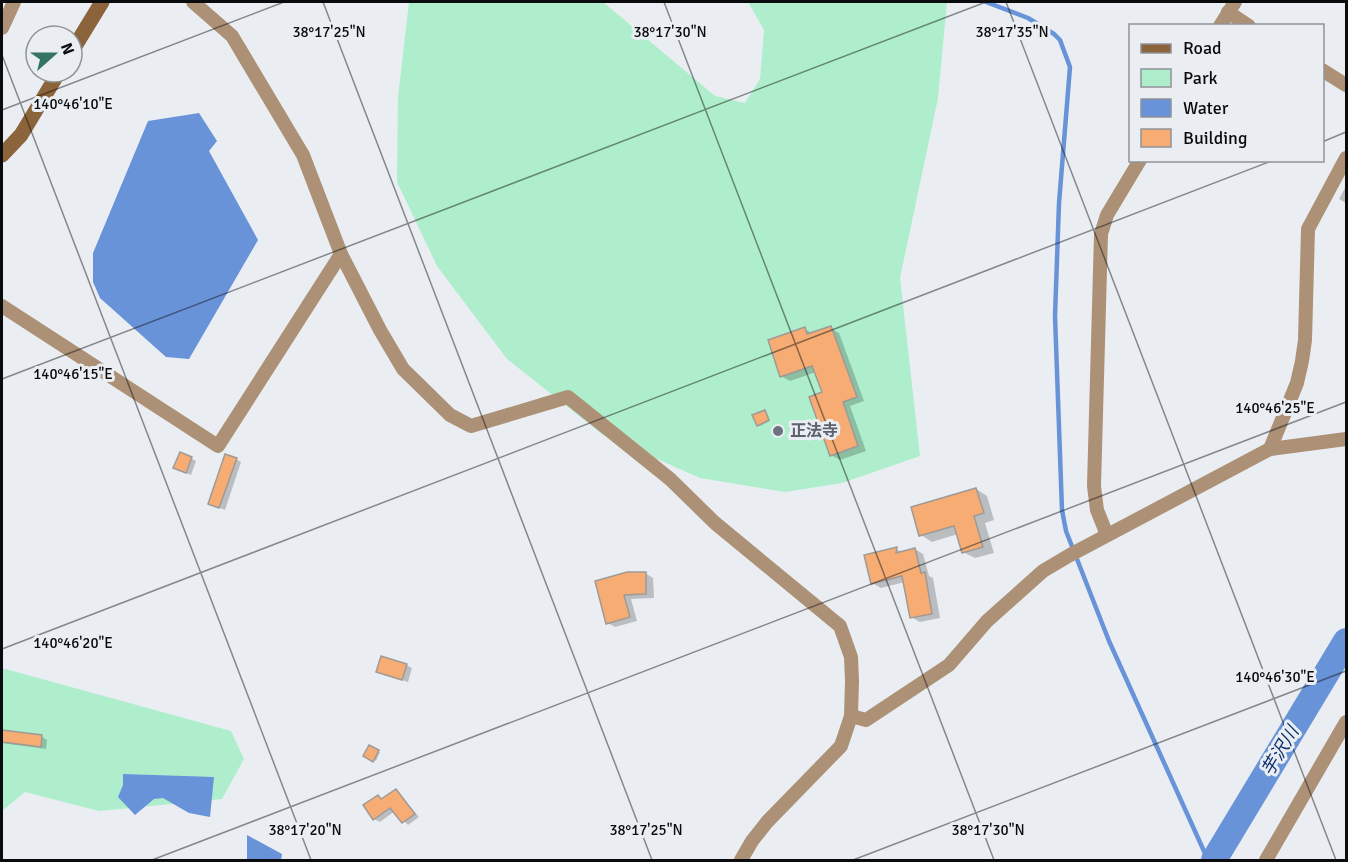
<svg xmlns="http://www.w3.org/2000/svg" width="1348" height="862" font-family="Signika,'Noto Sans JP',sans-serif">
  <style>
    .green { fill: #aeeecc }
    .water { fill: #6993d8 }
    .shadow { fill: #0003 }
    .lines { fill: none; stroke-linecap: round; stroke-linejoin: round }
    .stream { stroke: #6993d8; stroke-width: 4.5 }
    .river { stroke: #6993d8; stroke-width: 26 }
    .building { fill: #f6ac73; stroke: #9f9a97; stroke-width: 1.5 }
    .street { stroke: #ad9176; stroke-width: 14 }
    .secondary { stroke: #8c643b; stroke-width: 15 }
    .ticks { fill: none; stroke: #0a0b0d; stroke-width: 1.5; stroke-opacity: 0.45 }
    .worship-dot { fill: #6b7280; stroke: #eaeef2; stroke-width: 2 }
    .labels { text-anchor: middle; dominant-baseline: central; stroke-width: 6; stroke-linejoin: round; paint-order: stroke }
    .worship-label { font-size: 16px; font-weight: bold; fill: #5b616d; stroke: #eaeef2; text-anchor: start }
    .water-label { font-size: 18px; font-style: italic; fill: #0c316f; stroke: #eaeef2 }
    .ticks-label { font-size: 15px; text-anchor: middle; fill: #0a0b0d; stroke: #eaeef2; stroke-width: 6; stroke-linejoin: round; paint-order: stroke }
  </style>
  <rect width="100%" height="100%" fill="#eaeef2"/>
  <!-- green -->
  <g class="green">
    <path d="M 409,2 L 603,2 L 715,96 L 745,103 L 760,79 L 764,30 L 748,2 L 947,2 L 938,98 L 900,278 L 920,456 L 842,483 L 785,492 L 700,478 L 603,435 L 507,359 L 437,266 L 397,182 L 398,97 Z"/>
    <path d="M 2,668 L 231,731 L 244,759 L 222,799 L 99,811 L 25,792 L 2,811 Z"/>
  </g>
  <!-- water -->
  <g class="water">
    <path d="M 199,113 L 217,141 L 209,151 L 258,240 L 189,359 L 166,357 L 100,298 L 93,282 L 93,253 L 148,121 Z"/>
    <path d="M 123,774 L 214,777 L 210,817 L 189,813 L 163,798 L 154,799 L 135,815 L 118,797 L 123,785 Z"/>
    <path d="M 247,835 L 282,854 L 281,860 L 247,860 Z"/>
  </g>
  <!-- shadow -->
  <g class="shadow">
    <path d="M 1345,188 L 1346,189 L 1346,203 L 1339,199 Z"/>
    <path d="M 830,328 L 839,333 L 864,401 L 850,406 L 866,451 L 840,460 L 831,455 L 823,393 L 816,372 L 790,381 L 781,376 L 805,329 L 813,334 Z"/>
    <path d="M 764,412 L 770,421 L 760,426 L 758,425 Z"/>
    <path d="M 191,458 L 196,461 L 191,475 L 181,471 Z"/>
    <path d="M 236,459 L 241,462 L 225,510 L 210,504 Z"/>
    <path d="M 976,489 L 987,496 L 994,520 L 985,523 L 994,553 L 975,558 L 963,552 L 958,534 L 932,542 L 921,535 Z"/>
    <path d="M 896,549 L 902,552 L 915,549 L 923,554 L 929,576 L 933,578 L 940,618 L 920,622 L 911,617 L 905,582 L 881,588 L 872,583 Z"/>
    <path d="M 645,573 L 653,578 L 654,598 L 631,599 L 637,621 L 615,627 L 608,623 L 597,582 Z"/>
    <path d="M 406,665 L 412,668 L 408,682 L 378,672 Z"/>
    <path d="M 2,732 L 42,737 L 47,740 L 46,749 L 2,743 Z"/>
    <path d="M 369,747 L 380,752 L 376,761 L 365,756 Z"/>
    <path d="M 396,790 L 419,817 L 408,825 L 395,811 L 380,822 L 374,819 L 378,796 L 383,800 Z"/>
  </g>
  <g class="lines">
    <!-- stream -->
    <path class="stream" d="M 986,2 L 1028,18 L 1054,34 L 1060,40 L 1070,67 L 1059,203 L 1055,316 L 1062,510 L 1066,531 L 1109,641 L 1208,860"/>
    <!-- river -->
    <path class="river" d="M 1214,860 L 1346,641"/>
  </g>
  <!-- building -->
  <g class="building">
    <path d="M 831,326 L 857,397 L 843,402 L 858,446 L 830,456 L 809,397 L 822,392 L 812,366 L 780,377 L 768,340 L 805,327 L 807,334 Z"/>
    <path d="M 765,410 L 769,420 L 757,426 L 752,415 Z"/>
    <path d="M 180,452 L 192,457 L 186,473 L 173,468 Z"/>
    <path d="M 225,454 L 237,458 L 219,508 L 208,504 Z"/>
    <path d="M 976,488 L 984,513 L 974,516 L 983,547 L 962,553 L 954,526 L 919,536 L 911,507 Z"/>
    <path d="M 897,547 L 896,553 L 915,548 L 921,573 L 925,572 L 932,614 L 910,618 L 902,576 L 871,584 L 864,555 Z"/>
    <path d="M 627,572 L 646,572 L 646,594 L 624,595 L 630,617 L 606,624 L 595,581 Z"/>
    <path d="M 381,656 L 407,664 L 402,680 L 376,672 Z"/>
    <path d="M 2,730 L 42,735 L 41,747 L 2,742 Z"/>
    <path d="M 369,745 L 379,750 L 373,762 L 363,756 Z"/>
    <path d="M 396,789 L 415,814 L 402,823 L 390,808 L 373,820 L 363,805 L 378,795 L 381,799 Z"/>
  </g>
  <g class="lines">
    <!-- street -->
    <g class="street">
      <path d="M 193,2 L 232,36 L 303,155 L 341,254 L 380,330 L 403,369 L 450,415 L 471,426 L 568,397 L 670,479 L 715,523 L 840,626 L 851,657 L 852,681 L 851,716 L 841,746 L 767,822 L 752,841 L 741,860"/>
      <path d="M 1228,12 L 1249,26"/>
      <path d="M 1220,26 L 1235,2"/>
      <path d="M 2,28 L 14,2"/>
      <path d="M 1322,70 L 1346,85"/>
      <path d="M 2,306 L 218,446 L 341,254"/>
      <path d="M 1270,449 L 1297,383 L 1302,361 L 1305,340 L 1308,229 L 1346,158"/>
      <path d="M 1107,535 L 1097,510 L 1094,486 L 1101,234 L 1107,215 L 1140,160"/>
      <path d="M 851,716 L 866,720 L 949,665 L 987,621 L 1043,571 L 1070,555 L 1270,449 L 1346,439"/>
      <path d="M 1266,860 L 1346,722"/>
    </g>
    <!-- secondary -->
    <g class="secondary">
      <path d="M 72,51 L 102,2"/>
      <path d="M 2,155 L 21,135 L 59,72"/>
    </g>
  </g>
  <!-- ticks -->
  <path class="ticks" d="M 323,2 L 652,860M 664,2 L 994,860M 1006,2 L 1336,860M 2,55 L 311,860M 2,110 L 284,2M 1322,142 L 1346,132M 2,379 L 986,2M 2,649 L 1274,160M 152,860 L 1346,402M 853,860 L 1346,671"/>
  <!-- markers -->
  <circle class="worship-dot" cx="778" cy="431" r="6"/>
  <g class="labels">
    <!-- worship labels -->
    <g class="worship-label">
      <text x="790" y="431">正法寺</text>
    </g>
    <!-- water labels -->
    <g class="water-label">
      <text transform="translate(1280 751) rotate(-59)">芋沢川</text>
    </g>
  </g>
  <g class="ticks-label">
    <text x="329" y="37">38°17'25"N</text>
    <text x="670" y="37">38°17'30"N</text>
    <text x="1012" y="37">38°17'35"N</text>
    <text x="73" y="109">140°46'10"E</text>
    <text x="73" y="379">140°46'15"E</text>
    <text x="1275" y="413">140°46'25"E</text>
    <text x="73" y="648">140°46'20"E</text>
    <text x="1275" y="682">140°46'30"E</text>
    <text x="305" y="835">38°17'20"N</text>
    <text x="646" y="835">38°17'25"N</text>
    <text x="988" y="835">38°17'30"N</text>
  </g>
  <!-- border -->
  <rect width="1348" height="862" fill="none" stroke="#0a0b0d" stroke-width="6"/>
  <!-- legend -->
  <rect x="1129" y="24" width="195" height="138" fill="#eaeef2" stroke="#909396" stroke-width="1.5"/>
  <rect x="1141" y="44" width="30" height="9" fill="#8c643b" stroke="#909396" stroke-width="1.5"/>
  <text x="1183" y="54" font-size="18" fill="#0a0b0d">Road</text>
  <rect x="1141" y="69" width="30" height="18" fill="#aeeecc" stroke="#909396" stroke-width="1.5"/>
  <text x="1183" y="84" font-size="18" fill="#0a0b0d">Park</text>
  <rect x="1141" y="99" width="30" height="18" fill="#6993d8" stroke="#909396" stroke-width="1.5"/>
  <text x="1183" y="114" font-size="18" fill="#0a0b0d">Water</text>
  <rect x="1141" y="129" width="30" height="18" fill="#f6ac73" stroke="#909396" stroke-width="1.5"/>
  <text x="1183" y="144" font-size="18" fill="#0a0b0d">Building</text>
  <!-- north arrow -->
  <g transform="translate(54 54) rotate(69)"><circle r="28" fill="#eaeef2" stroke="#909396" stroke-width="1.5"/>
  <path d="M0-4.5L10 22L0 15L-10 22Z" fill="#357462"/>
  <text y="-9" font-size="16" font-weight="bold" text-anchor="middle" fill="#0a0b0d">N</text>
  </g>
</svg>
